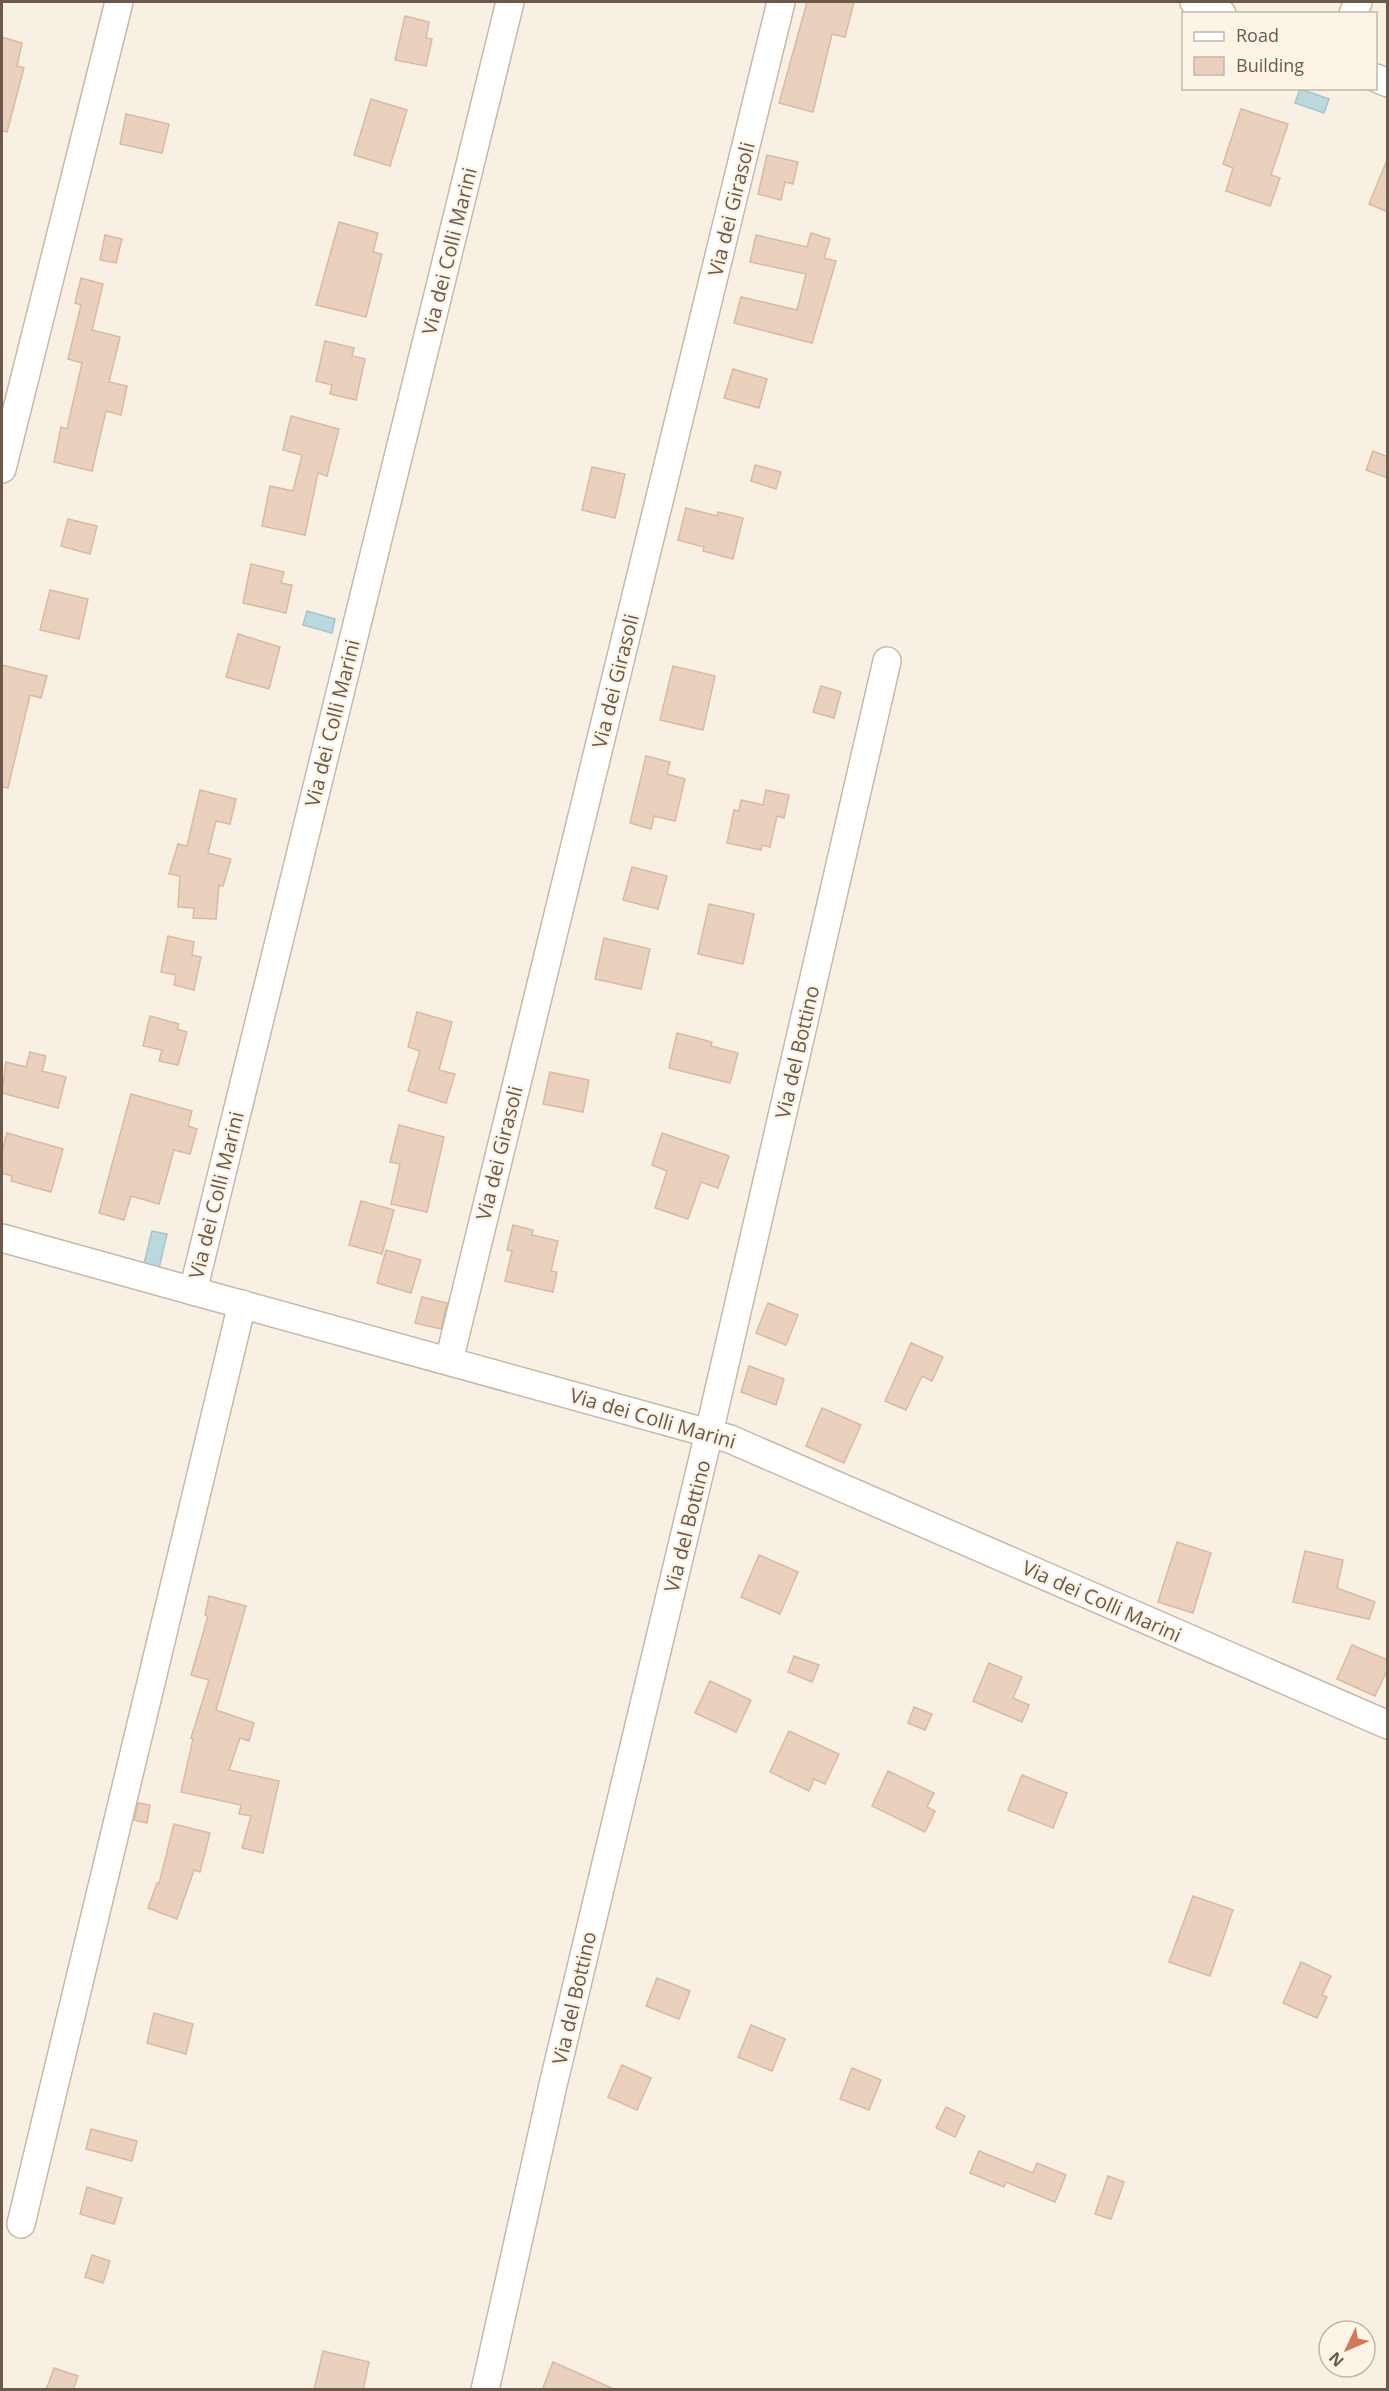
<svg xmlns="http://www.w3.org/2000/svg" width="1389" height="2391" font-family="'Open Sans',sans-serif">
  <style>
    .water { fill: #bad8de; stroke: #a2c6cf; stroke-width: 1.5 }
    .building { fill: #ead1be; stroke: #dab9a0; stroke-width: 1.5 }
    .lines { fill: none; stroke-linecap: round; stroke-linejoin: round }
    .minor-casing { stroke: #c7b8ab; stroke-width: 30 }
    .minor { stroke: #fff; stroke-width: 27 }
    .labels { text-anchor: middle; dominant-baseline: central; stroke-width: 5; stroke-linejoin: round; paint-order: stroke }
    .street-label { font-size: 20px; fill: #6c594c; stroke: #fcf5e7 }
  </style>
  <rect width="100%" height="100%" fill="#f8f0e2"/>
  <!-- water -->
  <g class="water">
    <path d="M 1300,89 L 1329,99 L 1324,113 L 1295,103 Z"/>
    <path d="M 307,611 L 335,619 L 332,633 L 303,625 Z"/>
    <path d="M 152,1231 L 167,1234 L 159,1268 L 144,1264 Z"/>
  </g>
  <!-- building -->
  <g class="building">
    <path d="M 807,2 L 854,2 L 845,37 L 832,34 L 813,112 L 779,103 Z"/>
    <path d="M 405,16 L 429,22 L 426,38 L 432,39 L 426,66 L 395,60 Z"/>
    <path d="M 2,37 L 22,43 L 17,66 L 24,68 L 7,132 L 2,131 Z"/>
    <path d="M 371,99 L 407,110 L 390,166 L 354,155 Z"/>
    <path d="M 1241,109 L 1288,124 L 1271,175 L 1280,178 L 1270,206 L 1226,191 L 1233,168 L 1223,164 Z"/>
    <path d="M 126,114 L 169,124 L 162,153 L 120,144 Z"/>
    <path d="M 767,155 L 798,162 L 793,184 L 785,182 L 781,200 L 758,194 Z"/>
    <path d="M 1387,160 L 1388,160 L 1388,212 L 1369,204 Z"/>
    <path d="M 339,222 L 378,233 L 373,252 L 382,254 L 366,317 L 316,305 Z"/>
    <path d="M 811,233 L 830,239 L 824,258 L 836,261 L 812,343 L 734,323 L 741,297 L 797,310 L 806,274 L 750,262 L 756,235 L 807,247 Z"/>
    <path d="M 105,235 L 122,239 L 116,263 L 100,260 Z"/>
    <path d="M 81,278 L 103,284 L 92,330 L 120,337 L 109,382 L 127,386 L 121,415 L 106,411 L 92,471 L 54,462 L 61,427 L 67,429 L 82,363 L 68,359 L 81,305 L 75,303 Z"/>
    <path d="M 325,341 L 354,348 L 352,356 L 365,359 L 356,400 L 330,394 L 332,385 L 316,381 Z"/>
    <path d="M 733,369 L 767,379 L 759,408 L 724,398 Z"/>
    <path d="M 291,416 L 339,429 L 327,476 L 318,473 L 305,535 L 262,526 L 270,486 L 293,491 L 302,455 L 283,450 Z"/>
    <path d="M 1373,451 L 1388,457 L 1388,478 L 1366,470 Z"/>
    <path d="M 755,465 L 781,472 L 776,489 L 751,481 Z"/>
    <path d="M 592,467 L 625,474 L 615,518 L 582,510 Z"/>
    <path d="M 686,508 L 717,516 L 718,512 L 743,518 L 733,559 L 703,551 L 704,547 L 678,540 Z"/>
    <path d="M 68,519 L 97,526 L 90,554 L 61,546 Z"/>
    <path d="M 251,564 L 284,572 L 281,583 L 292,585 L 286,613 L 243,603 Z"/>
    <path d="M 50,590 L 88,599 L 79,639 L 40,630 Z"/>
    <path d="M 238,634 L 280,647 L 269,689 L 226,677 Z"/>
    <path d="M 2,665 L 47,676 L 41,698 L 30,695 L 8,788 L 2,787 Z"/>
    <path d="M 673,666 L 715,676 L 703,730 L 660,720 Z"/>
    <path d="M 821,686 L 841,692 L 834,718 L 813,712 Z"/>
    <path d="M 646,756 L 670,762 L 667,774 L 685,779 L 675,821 L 654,816 L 651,829 L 630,823 Z"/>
    <path d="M 200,790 L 236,799 L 230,824 L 216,821 L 208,853 L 231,859 L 223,886 L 219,885 L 216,919 L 193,918 L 194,908 L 178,907 L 180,876 L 169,874 L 178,844 L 187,846 Z"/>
    <path d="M 766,790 L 789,795 L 784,818 L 777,816 L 770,847 L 762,845 L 761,850 L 727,843 L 734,810 L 739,811 L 741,800 L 763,805 Z"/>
    <path d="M 632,867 L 667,876 L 658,909 L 623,900 Z"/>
    <path d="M 709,904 L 754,914 L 743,964 L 698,954 Z"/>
    <path d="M 168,936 L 194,942 L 192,955 L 201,957 L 194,990 L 174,985 L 176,975 L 161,972 Z"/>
    <path d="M 604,938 L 650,949 L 641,989 L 595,979 Z"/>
    <path d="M 417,1012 L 452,1022 L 439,1070 L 455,1074 L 446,1103 L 408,1091 L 420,1051 L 408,1047 Z"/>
    <path d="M 150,1016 L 179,1024 L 177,1029 L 187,1032 L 178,1065 L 159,1061 L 162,1050 L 143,1046 Z"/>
    <path d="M 677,1033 L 712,1042 L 711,1046 L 738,1053 L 730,1083 L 669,1068 Z"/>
    <path d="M 30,1052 L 46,1056 L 42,1071 L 66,1077 L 58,1108 L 2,1093 L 6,1062 L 26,1067 Z"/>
    <path d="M 550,1072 L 589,1080 L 583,1112 L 543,1104 Z"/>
    <path d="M 131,1094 L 192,1111 L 188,1126 L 197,1129 L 190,1154 L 174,1150 L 159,1204 L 131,1196 L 124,1220 L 99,1213 Z"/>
    <path d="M 399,1125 L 444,1137 L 427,1212 L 391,1204 L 400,1164 L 390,1162 Z"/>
    <path d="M 7,1133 L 63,1149 L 51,1192 L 11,1181 L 12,1176 L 2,1173 L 2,1152 Z"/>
    <path d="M 662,1133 L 729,1156 L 718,1188 L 701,1182 L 688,1219 L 655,1208 L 667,1171 L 652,1165 Z"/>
    <path d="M 361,1201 L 394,1210 L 382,1254 L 349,1245 Z"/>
    <path d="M 513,1225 L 533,1230 L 532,1235 L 558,1241 L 551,1271 L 557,1272 L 553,1292 L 505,1281 L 512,1251 L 507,1250 Z"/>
    <path d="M 386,1250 L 421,1260 L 411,1293 L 377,1283 Z"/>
    <path d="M 422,1297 L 447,1303 L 441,1329 L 415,1323 Z"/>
    <path d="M 768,1303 L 798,1315 L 786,1345 L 756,1333 Z"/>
    <path d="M 911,1343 L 943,1357 L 932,1381 L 922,1376 L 906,1410 L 885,1401 Z"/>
    <path d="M 749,1366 L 784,1379 L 776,1405 L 741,1392 Z"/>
    <path d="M 822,1408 L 861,1425 L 844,1463 L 806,1446 Z"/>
    <path d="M 1177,1542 L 1211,1553 L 1193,1613 L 1158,1602 Z"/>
    <path d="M 1305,1551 L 1343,1560 L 1337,1588 L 1375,1602 L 1369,1619 L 1293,1602 Z"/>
    <path d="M 759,1555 L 798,1572 L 780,1614 L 741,1597 Z"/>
    <path d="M 209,1596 L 246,1606 L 216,1710 L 254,1723 L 249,1741 L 240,1738 L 229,1770 L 279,1781 L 263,1853 L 242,1848 L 251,1816 L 239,1814 L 241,1805 L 181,1792 L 193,1739 L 191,1738 L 209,1680 L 191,1675 L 208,1616 L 205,1615 Z"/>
    <path d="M 1352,1645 L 1388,1660 L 1388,1668 L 1375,1696 L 1337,1679 Z"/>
    <path d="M 794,1656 L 819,1665 L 812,1682 L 788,1672 Z"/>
    <path d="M 989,1663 L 1022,1677 L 1013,1698 L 1029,1705 L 1022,1722 L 973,1701 Z"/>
    <path d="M 710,1681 L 751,1700 L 736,1732 L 695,1713 Z"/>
    <path d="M 914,1707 L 932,1714 L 925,1730 L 908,1723 Z"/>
    <path d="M 789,1731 L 839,1754 L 825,1784 L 814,1779 L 809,1791 L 770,1772 Z"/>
    <path d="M 888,1771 L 934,1793 L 927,1807 L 935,1811 L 925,1832 L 872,1806 Z"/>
    <path d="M 1022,1775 L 1067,1793 L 1053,1828 L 1008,1810 Z"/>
    <path d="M 138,1803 L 150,1805 L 147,1823 L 134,1820 Z"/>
    <path d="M 174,1824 L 210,1833 L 200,1872 L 194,1870 L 177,1919 L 148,1908 L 157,1883 L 159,1884 Z"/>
    <path d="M 1193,1896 L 1233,1910 L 1210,1976 L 1169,1962 Z"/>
    <path d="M 1301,1962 L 1331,1976 L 1322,1995 L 1327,1997 L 1317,2018 L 1283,2003 Z"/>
    <path d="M 657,1978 L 690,1991 L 679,2019 L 646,2006 Z"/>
    <path d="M 154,2013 L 193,2024 L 186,2054 L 147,2043 Z"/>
    <path d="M 751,2025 L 785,2039 L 772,2071 L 738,2057 Z"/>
    <path d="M 622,2065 L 651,2078 L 637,2110 L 608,2097 Z"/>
    <path d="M 852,2068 L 881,2080 L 869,2110 L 840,2099 Z"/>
    <path d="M 946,2107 L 965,2116 L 955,2137 L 936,2128 Z"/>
    <path d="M 91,2129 L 137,2141 L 132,2161 L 86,2149 Z"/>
    <path d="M 979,2151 L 1033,2173 L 1037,2163 L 1066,2175 L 1055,2202 L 1006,2182 L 1004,2187 L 970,2173 Z"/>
    <path d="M 1108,2176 L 1124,2182 L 1111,2219 L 1095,2214 Z"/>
    <path d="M 87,2187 L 122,2198 L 114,2224 L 80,2214 Z"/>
    <path d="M 92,2255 L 110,2261 L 103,2283 L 85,2277 Z"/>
    <path d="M 323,2351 L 369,2362 L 363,2390 L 314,2390 Z"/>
    <path d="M 553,2362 L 616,2390 L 542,2390 Z"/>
    <path d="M 54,2368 L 78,2376 L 73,2390 L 46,2390 Z"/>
  </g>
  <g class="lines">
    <defs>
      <g id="minor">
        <path d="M 510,2 L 193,1291 L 730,1439 L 1388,1725"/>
        <path d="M 1194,2 L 1222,14"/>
        <path d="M 1353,14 L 1358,2"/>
        <path d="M 1376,78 L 1388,83"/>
        <path d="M 2,469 L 119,2"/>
        <path d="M 2,1238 L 193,1291"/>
        <path d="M 449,1361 L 781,2"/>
        <path d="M 21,2224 L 242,1304"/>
        <path d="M 485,2390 L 553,2085 L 709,1433 L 887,661"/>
      </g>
    </defs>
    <!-- minor casing -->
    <use href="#minor" class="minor-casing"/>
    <!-- minor -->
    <use href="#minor" class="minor"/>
  </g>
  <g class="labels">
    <!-- street labels -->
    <g class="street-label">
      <text transform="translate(731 209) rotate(-76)">Via dei Girasoli</text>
      <text transform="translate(449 251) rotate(-76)">Via dei Colli Marini</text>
      <text transform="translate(615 681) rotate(-76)">Via dei Girasoli</text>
      <text transform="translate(332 723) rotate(-76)">Via dei Colli Marini</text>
      <text transform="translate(797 1052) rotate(-77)">Via del Bottino</text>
      <text transform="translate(499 1153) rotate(-76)">Via dei Girasoli</text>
      <text transform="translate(216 1195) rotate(-76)">Via dei Colli Marini</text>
      <text transform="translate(653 1418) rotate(16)">Via dei Colli Marini</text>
      <text transform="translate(687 1526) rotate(-76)">Via del Bottino</text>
      <text transform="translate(1102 1601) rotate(24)">Via dei Colli Marini</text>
      <text transform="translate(574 1998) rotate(-77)">Via del Bottino</text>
    </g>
  </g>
  <!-- border -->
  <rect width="1389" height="2391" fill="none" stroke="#6c594c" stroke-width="6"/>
  <!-- legend -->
  <rect x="1182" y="12" width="195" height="78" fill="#fcf5e7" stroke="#c2b7a9" stroke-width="1.5"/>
  <rect x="1194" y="32" width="30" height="9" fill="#ffffff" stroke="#c2b7a9" stroke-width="1.5"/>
  <text x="1236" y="42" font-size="18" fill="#6c594c">Road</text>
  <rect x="1194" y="57" width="30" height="18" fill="#ead1be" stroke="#c2b7a9" stroke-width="1.5"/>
  <text x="1236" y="72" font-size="18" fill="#6c594c">Building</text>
  <!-- north arrow -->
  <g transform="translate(1347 2349) rotate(226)"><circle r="28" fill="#fcf5e7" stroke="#c2b7a9" stroke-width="1.5"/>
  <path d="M0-4.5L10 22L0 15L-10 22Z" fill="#d27857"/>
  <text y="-9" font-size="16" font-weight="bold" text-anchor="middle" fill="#6c594c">N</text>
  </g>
</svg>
